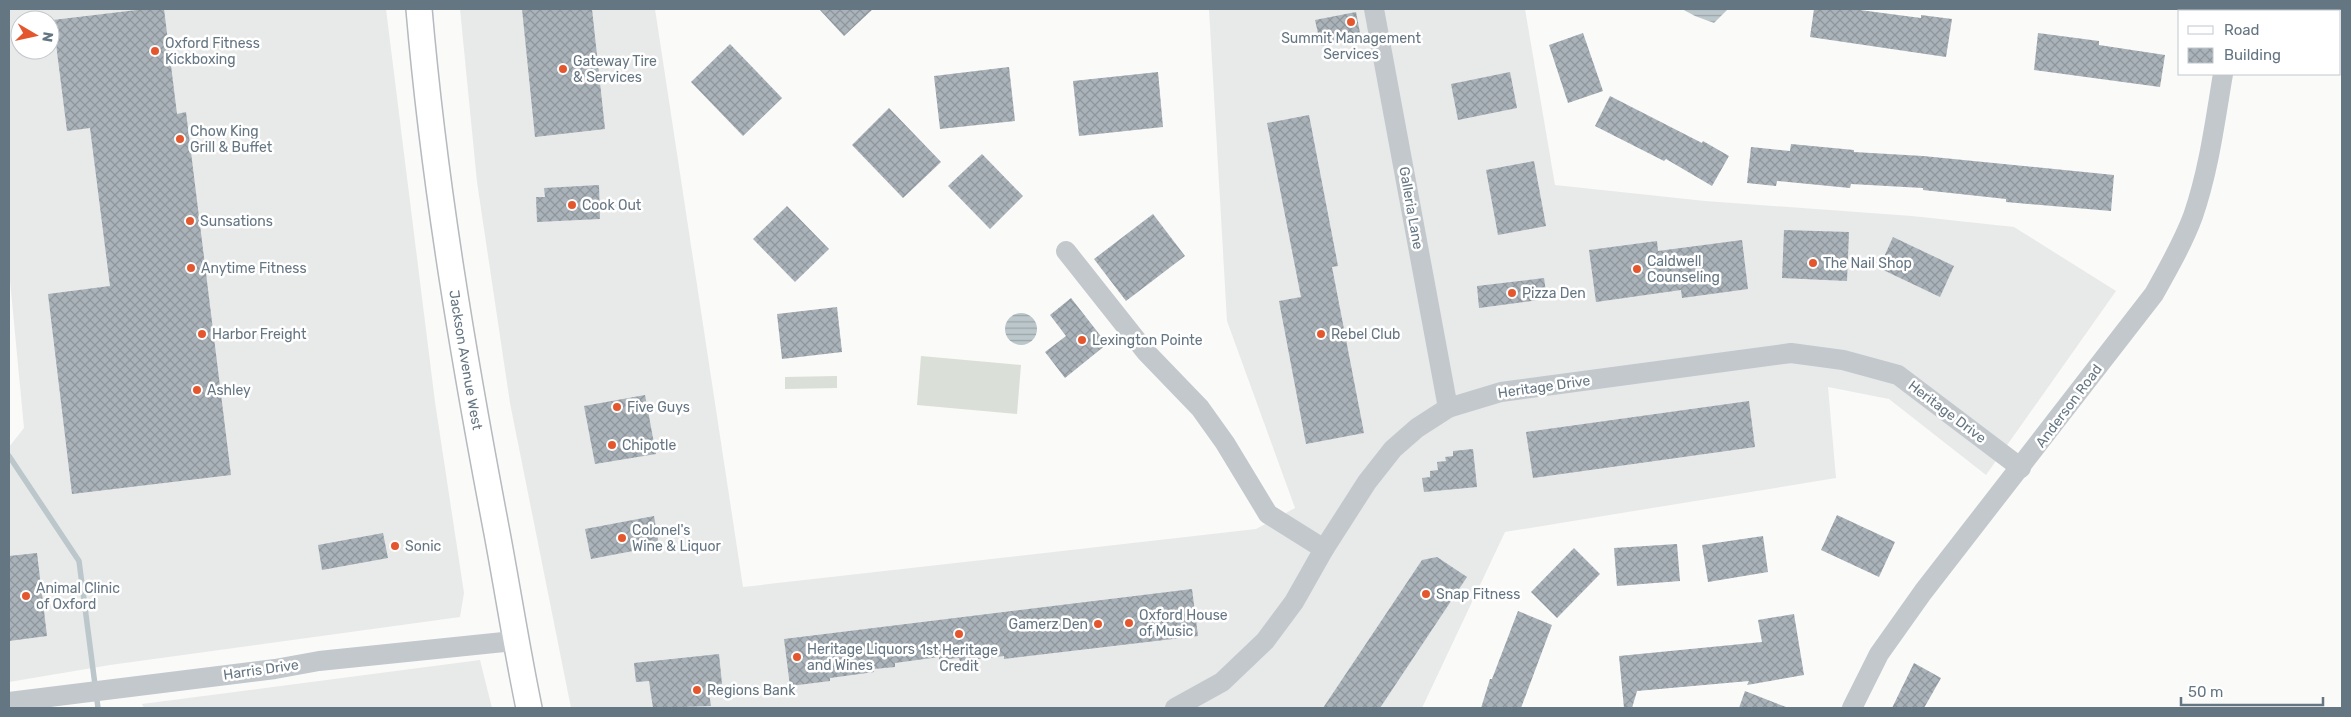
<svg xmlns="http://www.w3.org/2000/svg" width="2351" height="717" font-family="Rubik,sans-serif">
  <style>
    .built { fill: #e8e9e9; fill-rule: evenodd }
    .grass { fill: #dadfd7 }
    .water { fill: url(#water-rules) }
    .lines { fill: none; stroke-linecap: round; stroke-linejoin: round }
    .stream { stroke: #bbc7cb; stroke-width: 5.5 }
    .building { fill: url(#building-cross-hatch) }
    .major-casing { stroke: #b5babe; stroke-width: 28 }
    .minor { stroke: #c3c8cc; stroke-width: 20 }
    .major { stroke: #fff; stroke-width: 25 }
    .poi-dot { fill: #e4572e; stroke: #fff; stroke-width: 2 }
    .labels { text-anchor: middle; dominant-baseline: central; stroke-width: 5; stroke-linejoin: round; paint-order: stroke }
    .poi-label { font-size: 14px; fill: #657683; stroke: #fff; text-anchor: start }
    .street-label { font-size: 14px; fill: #657683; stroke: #fff }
  </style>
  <defs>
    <pattern id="water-rules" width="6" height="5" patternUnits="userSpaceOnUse" patternTransform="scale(1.25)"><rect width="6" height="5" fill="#bbc7cb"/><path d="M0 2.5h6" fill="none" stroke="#9ca6aa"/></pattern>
    <pattern id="building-cross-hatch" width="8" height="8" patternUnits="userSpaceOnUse" patternTransform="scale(1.25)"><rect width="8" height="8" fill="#aab3b9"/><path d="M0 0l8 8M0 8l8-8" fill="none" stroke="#8e969c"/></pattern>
  </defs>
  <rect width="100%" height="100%" fill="#fafaf8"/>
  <!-- built -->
  <g class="built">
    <path d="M 9,9 L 386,9 L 435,402 L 464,593 L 460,617 L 110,665 L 9,682 L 9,447 L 24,428 L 9,270 ZM 20,20 L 50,20 L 50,50 L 20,50 Z"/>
    <path d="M 460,9 L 655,9 L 743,587 L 1256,529 L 1295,508 L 1227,321 L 1209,9 L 1525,9 L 1555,185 L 1705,201 L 1912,216 L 2014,227 L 2116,291 L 1986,475 L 1889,399 L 1828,387 L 1836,478 L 1505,532 L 1422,708 L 571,708 L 510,403 L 477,182 Z"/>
    <path d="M 480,660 L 492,708 L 144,708 L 142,704 Z"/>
  </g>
  <!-- grass -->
  <g class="grass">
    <path d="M 921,356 L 1021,365 L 1017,414 L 917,405 Z"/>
    <path d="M 837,376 L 837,388 L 785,389 L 785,377 Z"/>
  </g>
  <!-- water -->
  <g class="water">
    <path d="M 1682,9 L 1728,9 L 1714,23 L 1695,16 Z"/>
    <circle cx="1021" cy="329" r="16"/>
  </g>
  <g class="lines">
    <!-- stream -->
    <path class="stream" d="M 9,456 L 79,561 L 98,708"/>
  </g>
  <!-- building -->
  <g class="building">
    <path d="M 145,9 L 164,9 L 177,114 L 186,112 L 231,475 L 72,494 L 48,294 L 110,286 L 90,128 L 67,131 L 53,20 Z"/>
    <path d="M 522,9 L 592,9 L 605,129 L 535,137 Z"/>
    <path d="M 819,9 L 873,9 L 844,36 Z"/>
    <path d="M 1814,9 L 1852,9 L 1921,18 L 1921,15 L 1952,19 L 1946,57 L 1810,37 Z"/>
    <path d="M 1356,12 L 1361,38 L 1321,46 L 1315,20 Z"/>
    <path d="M 1583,33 L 1603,91 L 1568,103 L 1549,45 Z"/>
    <path d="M 2038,33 L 2099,41 L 2099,45 L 2165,55 L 2160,87 L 2034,70 Z"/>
    <path d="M 730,44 L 782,98 L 743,136 L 691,82 Z"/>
    <path d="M 1009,67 L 1015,121 L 940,129 L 934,76 Z"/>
    <path d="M 1158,72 L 1163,127 L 1079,136 L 1073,81 Z"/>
    <path d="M 1510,72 L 1517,108 L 1458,120 L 1451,84 Z"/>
    <path d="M 1610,96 L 1702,143 L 1703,141 L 1729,156 L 1712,186 L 1666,159 L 1664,161 L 1595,126 Z"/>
    <path d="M 889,108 L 941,162 L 903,198 L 852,145 Z"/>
    <path d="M 1309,115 L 1338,266 L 1332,267 L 1364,433 L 1306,444 L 1279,301 L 1301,297 L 1267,123 Z"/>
    <path d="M 1791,144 L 1854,150 L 1854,152 L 1923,156 L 2114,175 L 2111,211 L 2006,202 L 2006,199 L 1923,190 L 1923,188 L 1851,184 L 1850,188 L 1777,181 L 1776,186 L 1747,183 L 1751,147 L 1790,151 Z"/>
    <path d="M 982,154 L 1023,196 L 990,229 L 948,186 Z"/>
    <path d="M 1534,161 L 1546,226 L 1498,235 L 1486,170 Z"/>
    <path d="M 599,185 L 600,219 L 537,222 L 536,197 L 545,197 L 544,188 Z"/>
    <path d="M 787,206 L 829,249 L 795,282 L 753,239 Z"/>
    <path d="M 1153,214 L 1185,256 L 1126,301 L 1094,259 Z"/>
    <path d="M 1784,230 L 1849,232 L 1847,281 L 1782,278 Z"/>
    <path d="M 1893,237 L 1954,266 L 1940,297 L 1879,268 Z"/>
    <path d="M 1742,240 L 1748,289 L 1682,298 L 1681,290 L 1596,302 L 1589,250 L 1657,241 L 1658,251 Z"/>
    <path d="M 1544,278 L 1547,299 L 1479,308 L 1477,286 Z"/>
    <path d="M 1071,298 L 1107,344 L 1065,378 L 1045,352 L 1066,336 L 1050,315 Z"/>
    <path d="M 837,307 L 842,352 L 782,359 L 777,314 Z"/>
    <path d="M 645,395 L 656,454 L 595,464 L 584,406 Z"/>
    <path d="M 1749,401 L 1755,447 L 1533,478 L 1526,432 Z"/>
    <path d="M 1473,449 L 1477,487 L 1424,492 L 1422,478 L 1430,477 L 1430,471 L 1438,470 L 1437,462 L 1446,461 L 1445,457 L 1453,456 L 1453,451 Z"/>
    <path d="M 1837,515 L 1895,542 L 1879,577 L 1821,550 Z"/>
    <path d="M 654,516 L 659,546 L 591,559 L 585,529 Z"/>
    <path d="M 383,533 L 388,558 L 322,570 L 318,545 Z"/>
    <path d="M 1763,536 L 1768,572 L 1708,582 L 1702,545 Z"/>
    <path d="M 1677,544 L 1680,581 L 1617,586 L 1614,548 Z"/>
    <path d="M 1574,548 L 1600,574 L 1557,618 L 1531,592 Z"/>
    <path d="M 37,553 L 47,636 L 9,641 L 9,556 Z"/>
    <path d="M 1437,557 L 1467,577 L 1380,708 L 1323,708 L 1422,560 Z"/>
    <path d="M 1192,589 L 1198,636 L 1004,659 L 1004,656 L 960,661 L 959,658 L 939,660 L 939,657 L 895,663 L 895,667 L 874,669 L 874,672 L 830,678 L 830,681 L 790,686 L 784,639 Z"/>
    <path d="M 1518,611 L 1552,625 L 1521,708 L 1481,708 L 1490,679 L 1492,679 Z"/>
    <path d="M 1794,614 L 1804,675 L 1747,685 L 1749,681 L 1637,691 L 1632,708 L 1624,708 L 1619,656 L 1762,642 L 1758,620 Z"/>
    <path d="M 719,654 L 722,684 L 708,686 L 711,706 L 653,708 L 649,681 L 636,682 L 634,663 Z"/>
    <path d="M 1914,663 L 1941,678 L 1924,708 L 1892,708 Z"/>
    <path d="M 1745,691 L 1786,707 L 1786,708 L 1739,708 Z"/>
  </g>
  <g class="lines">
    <defs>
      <g id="major">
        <path id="s1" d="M 419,9 C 434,184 464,360 497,533 C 508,592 517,650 529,708"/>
      </g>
    </defs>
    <!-- major casing -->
    <use href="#major" class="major-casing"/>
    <!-- minor -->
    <g class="minor">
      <path d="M 1374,9 L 1448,408"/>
      <path d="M 2233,11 L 2233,9"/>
      <path d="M 1066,251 L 1146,352 L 1200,408 L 1225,443 L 1268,514 L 1324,549"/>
      <path d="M 9,702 L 275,669 L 319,661 L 514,641"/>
      <path d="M 1175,708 L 1222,682 L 1265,641 L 1294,602 L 1324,549 L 1367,482 L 1393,449 L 1417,428 L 1448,408 L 1501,392 L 1791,353 L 1843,360 L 1898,375 L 2021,468"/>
      <path d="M 1852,708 L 1879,654 L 1923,592 L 2154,294 C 2168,269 2183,243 2193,216 C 2209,170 2215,121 2223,74"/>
    </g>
    <!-- major -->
    <use href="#major" class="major"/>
  </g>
  <!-- markers -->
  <g class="poi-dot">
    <circle cx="1351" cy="22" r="5"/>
    <circle cx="155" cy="51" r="5"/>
    <circle cx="563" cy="69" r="5"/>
    <circle cx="180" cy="139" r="5"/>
    <circle cx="572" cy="205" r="5"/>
    <circle cx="190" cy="221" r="5"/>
    <circle cx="1813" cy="263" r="5"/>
    <circle cx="191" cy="268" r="5"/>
    <circle cx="1637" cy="269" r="5"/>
    <circle cx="1512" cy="293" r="5"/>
    <circle cx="202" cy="334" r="5"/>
    <circle cx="1321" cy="334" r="5"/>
    <circle cx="1082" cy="340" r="5"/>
    <circle cx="197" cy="390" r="5"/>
    <circle cx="617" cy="407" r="5"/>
    <circle cx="612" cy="445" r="5"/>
    <circle cx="622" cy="538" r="5"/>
    <circle cx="395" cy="546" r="5"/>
    <circle cx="1426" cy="594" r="5"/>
    <circle cx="26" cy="596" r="5"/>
    <circle cx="1129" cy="623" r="5"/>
    <circle cx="1098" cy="624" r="5"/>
    <circle cx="959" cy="634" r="5"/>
    <circle cx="797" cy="657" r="5"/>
    <circle cx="697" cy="690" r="5"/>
  </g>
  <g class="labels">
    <!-- poi labels -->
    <g class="poi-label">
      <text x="1351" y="38" text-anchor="middle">Summit Management<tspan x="1351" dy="16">Services</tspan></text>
      <text x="165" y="43">Oxford Fitness<tspan x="165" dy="16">Kickboxing</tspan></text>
      <text x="573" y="61">Gateway Tire<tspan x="573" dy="16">&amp; Services</tspan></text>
      <text x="190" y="131">Chow King<tspan x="190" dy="16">Grill &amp; Buffet</tspan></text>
      <text x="582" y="205">Cook Out</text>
      <text x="200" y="221">Sunsations</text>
      <text x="1647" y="261">Caldwell<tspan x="1647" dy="16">Counseling</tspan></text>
      <text x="1823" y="263">The Nail Shop</text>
      <text x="201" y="268">Anytime Fitness</text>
      <text x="1522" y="293">Pizza Den</text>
      <text x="212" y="334">Harbor Freight</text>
      <text x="1331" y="334">Rebel Club</text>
      <text x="1092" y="340">Lexington Pointe</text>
      <text x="207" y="390">Ashley</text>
      <text x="627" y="407">Five Guys</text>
      <text x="622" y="445">Chipotle</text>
      <text x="632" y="530">Colonel's<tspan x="632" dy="16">Wine &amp; Liquor</tspan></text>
      <text x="405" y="546">Sonic</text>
      <text x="36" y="588">Animal Clinic<tspan x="36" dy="16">of Oxford</tspan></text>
      <text x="1436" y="594">Snap Fitness</text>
      <text x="1139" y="615">Oxford House<tspan x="1139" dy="16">of Music</tspan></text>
      <text x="1088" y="624" text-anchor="end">Gamerz Den</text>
      <text x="807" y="649">Heritage Liquors<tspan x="807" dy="16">and Wines</tspan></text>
      <text x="959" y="650" text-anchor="middle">1st Heritage<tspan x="959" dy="16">Credit</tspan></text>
      <text x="707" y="690">Regions Bank</text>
    </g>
    <!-- street labels -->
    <g class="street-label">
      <text transform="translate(1411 208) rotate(80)">Galleria Lane</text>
      <text stroke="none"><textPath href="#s1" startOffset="354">Jackson Avenue West</textPath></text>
      <text transform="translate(1544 387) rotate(-8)">Heritage Drive</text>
      <text transform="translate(2069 406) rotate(-53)">Anderson Road</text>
      <text transform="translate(1947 412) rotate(37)">Heritage Drive</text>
      <text transform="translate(261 670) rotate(-8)">Harris Drive</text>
    </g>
  </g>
  <!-- border -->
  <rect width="2351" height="717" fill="none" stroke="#657683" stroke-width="20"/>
  <!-- legend -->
  <rect x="2178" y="10" width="162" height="65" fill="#ffffff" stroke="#c1c8cd"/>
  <rect x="2188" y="26" width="25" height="8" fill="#ffffff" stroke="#c1c8cd"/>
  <text x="2224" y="35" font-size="15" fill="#657683">Road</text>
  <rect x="2188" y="48" width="25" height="15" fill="url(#building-cross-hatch)" stroke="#c1c8cd"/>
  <text x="2224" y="60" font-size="15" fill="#657683">Building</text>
  <!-- north arrow -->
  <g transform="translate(35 35) rotate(99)"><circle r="24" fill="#ffffff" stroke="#c1c8cd"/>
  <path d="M0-4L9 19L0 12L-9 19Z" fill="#e4572e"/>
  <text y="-8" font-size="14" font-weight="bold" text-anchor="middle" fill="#657683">N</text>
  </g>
  <!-- scale -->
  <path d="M2181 697v8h142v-8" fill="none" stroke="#657683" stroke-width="2.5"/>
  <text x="2188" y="697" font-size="15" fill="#657683" stroke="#ffffff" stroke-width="4" paint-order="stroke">50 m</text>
</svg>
